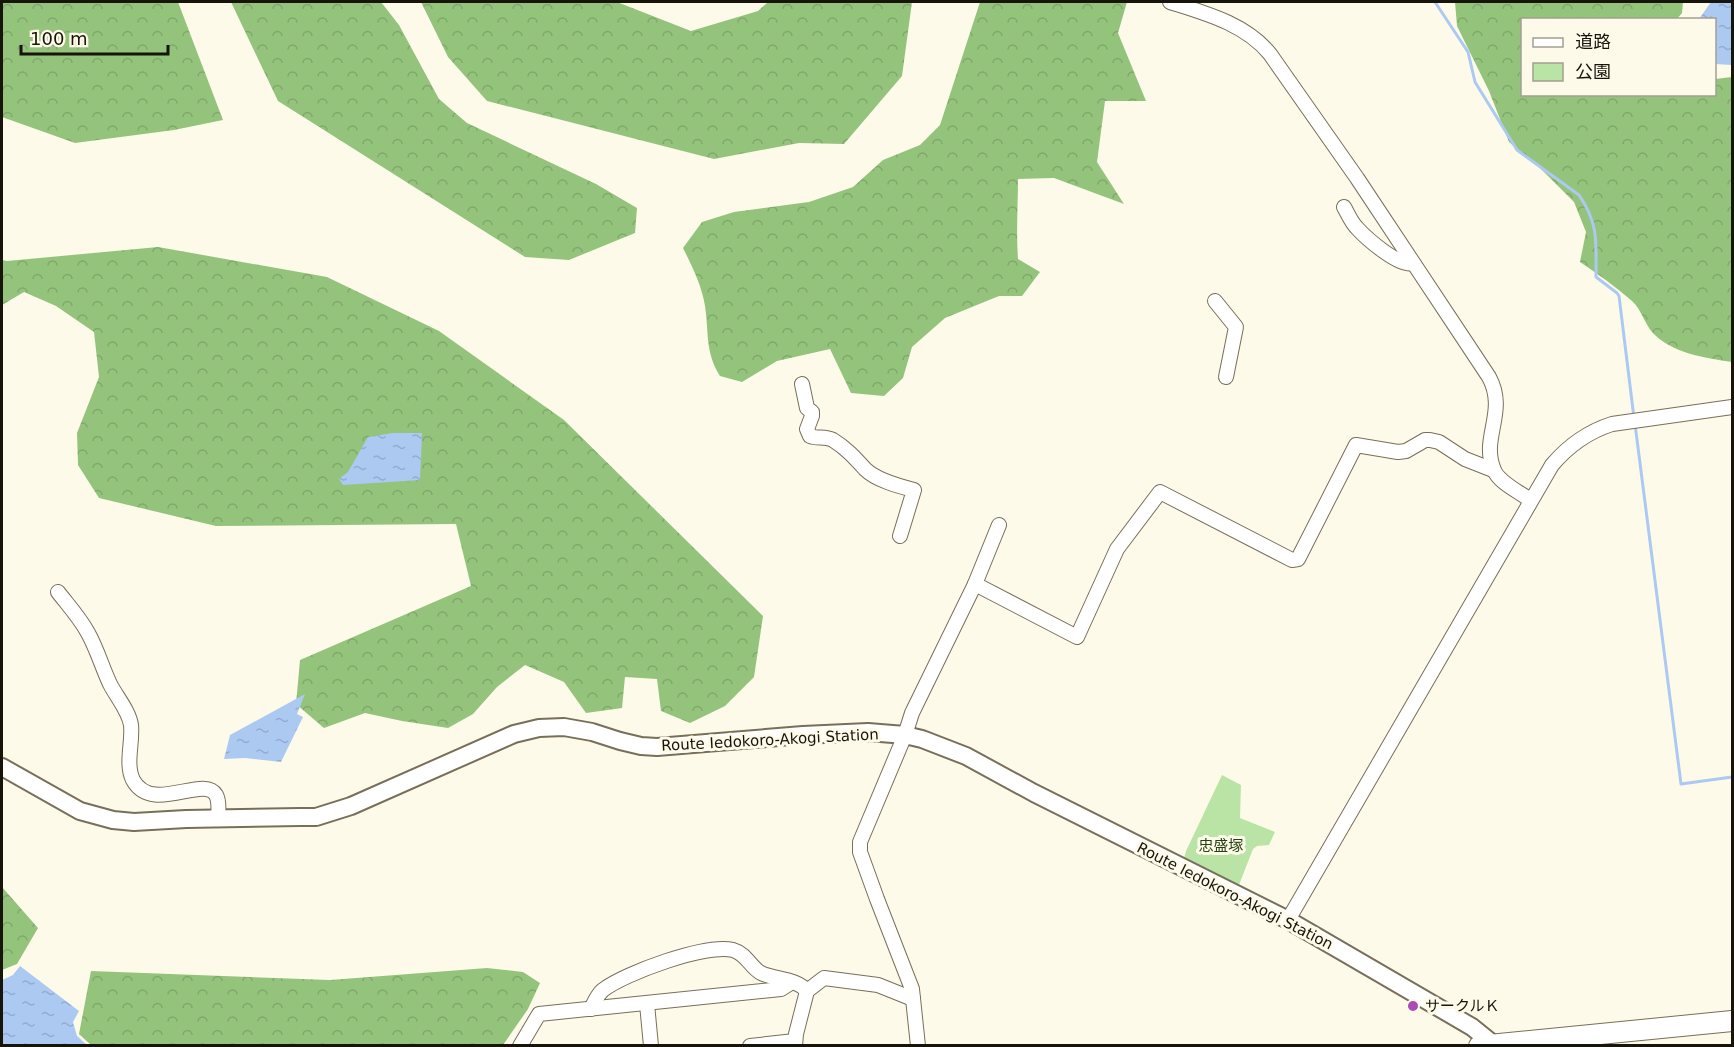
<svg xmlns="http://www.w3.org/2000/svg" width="1734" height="1047" font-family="'DejaVu Sans','Noto Sans JP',sans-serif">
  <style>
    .forest { fill: url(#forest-crowns) }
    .park { fill: #bae4a5 }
    .water { fill: url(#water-ripples) }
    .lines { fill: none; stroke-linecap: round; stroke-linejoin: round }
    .stream { stroke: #acc9f2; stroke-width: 3 }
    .minor-casing { stroke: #776f58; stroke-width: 16 }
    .major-casing { stroke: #776f58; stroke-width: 20 }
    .highway-casing { stroke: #776f58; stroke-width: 22 }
    .minor { stroke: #fff; stroke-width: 14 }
    .major { stroke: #fff; stroke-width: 16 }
    .highway { stroke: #fff; stroke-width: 20 }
    .poi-dot { fill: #ab4bb3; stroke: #fefaea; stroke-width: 2 }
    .labels { text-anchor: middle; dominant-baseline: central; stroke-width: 6; stroke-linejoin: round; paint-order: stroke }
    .street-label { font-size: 15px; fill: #17140b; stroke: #fefaea }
    .park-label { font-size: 15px; fill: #234210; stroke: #fefaea }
    .poi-label { font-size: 15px; fill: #17140b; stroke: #fefaea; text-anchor: start }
  </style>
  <defs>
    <pattern id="forest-crowns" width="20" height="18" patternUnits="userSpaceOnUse" patternTransform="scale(1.5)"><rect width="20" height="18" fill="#94c47c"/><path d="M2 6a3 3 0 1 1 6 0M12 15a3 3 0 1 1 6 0" fill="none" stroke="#7fa86a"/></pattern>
    <pattern id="water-ripples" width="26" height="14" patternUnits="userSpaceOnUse" patternTransform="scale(1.5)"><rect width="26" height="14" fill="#acc9f2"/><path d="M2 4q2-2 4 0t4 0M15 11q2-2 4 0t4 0" fill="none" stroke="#93acce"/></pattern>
  </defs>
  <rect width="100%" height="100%" fill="#fefaea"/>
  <!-- forest -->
  <g class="forest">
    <path d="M 2,2 L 178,2 L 223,120 L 174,130 L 75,143 L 2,117 Z"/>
    <path d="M 231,2 L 381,2 L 399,25 L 439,99 L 467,123 L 596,184 L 637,208 L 635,233 L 569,260 L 525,257 L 278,101 Z"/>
    <path d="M 421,2 L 617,2 L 691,31 L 758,11 L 768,2 L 912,2 L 902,76 L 844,144 L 799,143 L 714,159 L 487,101 L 448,57 Z"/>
    <path d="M 980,2 L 1127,2 L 1118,33 L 1146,101 L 1105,101 L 1097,162 L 1124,204 L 1054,178 L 1018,179 C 1018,206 1016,232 1018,259 L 1040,272 L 1022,296 L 999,296 L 945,318 L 912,347 L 903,378 L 884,396 L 851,393 L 830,349 L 777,361 L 742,382 L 720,376 C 705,352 709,333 705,306 C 702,286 692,266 683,248 L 702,222 L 734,212 L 809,202 L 853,187 L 883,160 L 920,145 L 940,125 Z"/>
    <path d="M 1455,2 L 1683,2 L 1682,13 L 1677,19 L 1522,20 L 1522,94 L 1714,94 L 1715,79 L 1732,77 L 1732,362 C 1705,358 1671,353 1652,332 C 1644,322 1641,309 1632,301 C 1616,287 1598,274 1580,262 L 1586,232 L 1574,202 L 1539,167 L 1509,142 L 1489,91 L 1457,26 Z"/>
    <path d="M 158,247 L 327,277 L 439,331 L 564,420 L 763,616 L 754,677 L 725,706 L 690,723 L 661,711 L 657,679 L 625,677 L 622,708 L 586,713 L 564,682 L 525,665 L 497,687 L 473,714 L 448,728 L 402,721 L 365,713 L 324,728 L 296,704 L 300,660 L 471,586 L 456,524 L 216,526 L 99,498 L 78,465 L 77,433 L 99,377 L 94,332 L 56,306 L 24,292 L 2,305 L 2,260 L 7,261 Z"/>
    <path d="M 2,887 L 38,928 L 17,964 L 2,970 Z"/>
    <path d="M 487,968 L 523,972 L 540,983 L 528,1009 L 503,1045 L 92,1046 L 79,1034 L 91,971 L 330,980 Z"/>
  </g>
  <!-- park -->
  <path class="park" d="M 1222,775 L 1241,785 L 1240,818 L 1275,832 L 1269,845 L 1257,846 L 1253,849 L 1237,890 L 1183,862 L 1186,851 Z"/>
  <!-- water -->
  <g class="water">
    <path d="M 1711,2 L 1732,2 L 1732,65 L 1715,64 L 1714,20 L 1699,19 Z"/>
    <path d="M 393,433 L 422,433 L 420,480 L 343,485 L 339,479 L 348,472 L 368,437 Z"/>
    <path d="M 305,694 L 297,714 L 303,717 L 281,762 L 245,758 L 224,759 L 230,735 Z"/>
    <path d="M 20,966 L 79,1011 L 73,1022 L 77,1036 L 87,1045 L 2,1045 L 2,980 L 13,975 Z"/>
  </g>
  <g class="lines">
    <!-- stream -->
    <g class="stream">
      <path d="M 1435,2 L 1468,52 L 1475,82 L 1517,150 L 1579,195 C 1599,224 1596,243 1596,277 L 1617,293 L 1619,296 L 1634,418"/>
      <path d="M 1635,424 L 1681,784 L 1732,777"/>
    </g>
    <defs>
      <g id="minor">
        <path d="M 1170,2 C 1205,13 1246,24 1270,54 L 1357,178 L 1489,377 C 1508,412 1480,438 1494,470 C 1499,483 1520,492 1530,500"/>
        <path d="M 1344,207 C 1348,214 1351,222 1357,228 C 1366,238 1400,268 1413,263"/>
        <path d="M 1215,301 L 1236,327 L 1226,377"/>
        <path d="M 802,384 L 807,408 L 812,412 L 812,416 L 807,429 L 810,436 C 817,439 825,436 833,440 C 846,448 855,458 865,469 C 876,480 898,486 914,490 L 900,536"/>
        <path d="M 975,584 L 1077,637 L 1117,549 L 1160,492 L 1292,560 L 1298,559 L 1356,445 L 1398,452 L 1406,451 L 1425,440 L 1430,440 L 1439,442 L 1465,459 L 1493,470"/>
        <path d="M 58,592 C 68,605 80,618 88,633 C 97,649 102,667 110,684 C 116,696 129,711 131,725 C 133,742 125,764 133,780 C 152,815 204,774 216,795 C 220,802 218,811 218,818"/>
        <path d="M 1288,920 L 1552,465 C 1569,445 1587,432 1612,424 L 1732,407"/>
        <path d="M 647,1004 L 651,1046"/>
        <path d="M 591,1009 C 594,1003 597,995 603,990 C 625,973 707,943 733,950 C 747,954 750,967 761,973 C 776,980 796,978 807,991"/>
        <path d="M 520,1046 L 539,1014 L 781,989 L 792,982"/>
        <path d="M 750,1046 L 795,1041"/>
        <path d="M 795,1046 L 796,1034 L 807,991 L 824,978 L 878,985 L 913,999"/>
        <path d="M 918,1046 L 912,989 L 877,899 L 860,852 L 860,842 L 905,735 L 912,713 L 975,584 L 999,525"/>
      </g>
      <path id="major" d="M 2,767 L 80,811 L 113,820 L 134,822 L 186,819 L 300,817 L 316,817 L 351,806 L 514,734 L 539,728 L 564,727 L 592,732 L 620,741 L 641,746 L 657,747 L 803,735 L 868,732 L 905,735 L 922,739 L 966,756 L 1034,793 L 1288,920 L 1472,1027 L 1493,1044"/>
      <path id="highway" d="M 1479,1046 L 1732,1021"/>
    </defs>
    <!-- minor casing -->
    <use href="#minor" class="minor-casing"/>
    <!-- major casing -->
    <use href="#major" class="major-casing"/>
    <!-- highway casing -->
    <use href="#highway" class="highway-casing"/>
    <!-- minor -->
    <use href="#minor" class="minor"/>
    <!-- major -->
    <use href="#major" class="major"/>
    <!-- highway -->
    <use href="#highway" class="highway"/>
  </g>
  <!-- markers -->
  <circle class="poi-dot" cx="1413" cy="1006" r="6"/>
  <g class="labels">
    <!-- street labels -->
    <g class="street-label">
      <text transform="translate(770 740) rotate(-3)">Route Iedokoro-Akogi Station</text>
      <text transform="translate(1235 896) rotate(27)">Route Iedokoro-Akogi Station</text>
    </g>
    <!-- park labels -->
    <g class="park-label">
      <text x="1221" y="846">忠盛塚</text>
    </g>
    <!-- poi labels -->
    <g class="poi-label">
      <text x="1425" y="1006">サークルＫ</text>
    </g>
  </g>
  <!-- border -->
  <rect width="1734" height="1047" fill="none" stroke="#17140b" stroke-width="6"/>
  <!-- legend -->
  <rect x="1521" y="18" width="195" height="78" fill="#fefaea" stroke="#a29e91" stroke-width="1.5"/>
  <rect x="1533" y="38" width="30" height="9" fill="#ffffff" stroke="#a29e91" stroke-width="1.5"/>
  <text x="1575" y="48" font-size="18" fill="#17140b">道路</text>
  <rect x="1533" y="63" width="30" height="18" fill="#bae4a5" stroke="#a29e91" stroke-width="1.5"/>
  <text x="1575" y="78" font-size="18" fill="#17140b">公園</text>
  <!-- scale -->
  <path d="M21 45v9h147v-9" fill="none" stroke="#17140b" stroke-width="3"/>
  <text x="30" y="45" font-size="18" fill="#17140b" stroke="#fefaea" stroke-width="4.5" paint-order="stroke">100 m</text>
</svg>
